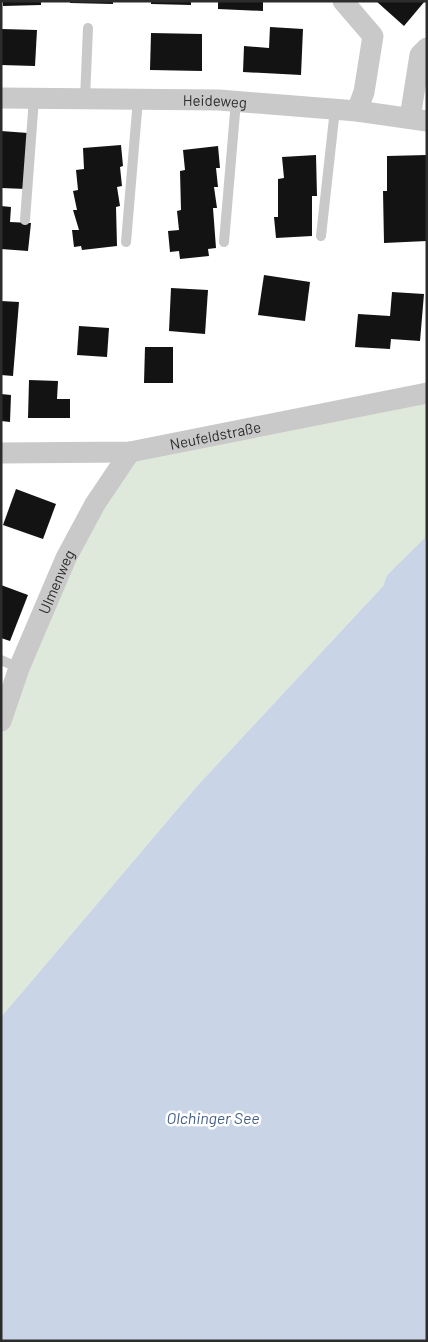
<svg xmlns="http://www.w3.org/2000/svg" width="428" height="1342" font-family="Barlow,sans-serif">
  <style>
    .green { fill: #dfe9db }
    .water { fill: #c9d5e7 }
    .building { fill: #131313 }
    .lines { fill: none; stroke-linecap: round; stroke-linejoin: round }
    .service { stroke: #c9c9c9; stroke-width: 10 }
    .minor { stroke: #c9c9c9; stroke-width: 21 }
    .labels { text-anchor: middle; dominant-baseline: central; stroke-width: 5; stroke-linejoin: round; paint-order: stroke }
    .street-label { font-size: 15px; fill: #2c2c2c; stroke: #fff }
    .water-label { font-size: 16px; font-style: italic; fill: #435e85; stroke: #fff }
  </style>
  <rect width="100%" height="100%" fill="#fff"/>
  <!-- green -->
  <path class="green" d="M 427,393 L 427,538 L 387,575 L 383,586 L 197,786 L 1,1017 L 1,721 L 19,668 L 130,452 Z"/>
  <!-- water -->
  <path class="water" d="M 425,538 L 427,1341 L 1,1341 L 1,1017 L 197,786 L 383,586 L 387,575 Z"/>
  <!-- building -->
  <g class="building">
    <path d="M 3,1 L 41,1 L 41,5 L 3,6 Z"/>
    <path d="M 70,1 L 113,1 L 113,4 L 70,3 Z"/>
    <path d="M 151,1 L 191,1 L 191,5 L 151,4 Z"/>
    <path d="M 218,1 L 263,1 L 263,11 L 218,9 Z"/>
    <path d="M 376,1 L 425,1 L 404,26 Z"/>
    <path d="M 270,27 L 303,29 L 301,75 L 243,72 L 244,46 L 269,48 Z"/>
    <path d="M 2,29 L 37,30 L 35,66 L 1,65 Z"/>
    <path d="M 151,33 L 202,34 L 202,71 L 150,70 Z"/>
    <path d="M 1,131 L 28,133 L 26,189 L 1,188 Z"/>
    <path d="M 121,145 L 123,166 L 120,167 L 122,186 L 117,187 L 120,206 L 116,207 L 117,246 L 82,250 L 81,246 L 74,247 L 72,230 L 79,230 L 73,210 L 77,210 L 73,191 L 78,190 L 76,170 L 84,169 L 83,148 Z"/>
    <path d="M 218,146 L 220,168 L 216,168 L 218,187 L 214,187 L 217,208 L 213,208 L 216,248 L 208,249 L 209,256 L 180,259 L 179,251 L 170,252 L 168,231 L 179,230 L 177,211 L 181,210 L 180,171 L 185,170 L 183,150 Z"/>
    <path d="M 316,155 L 317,196 L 312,196 L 312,236 L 276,238 L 274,217 L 278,217 L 278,179 L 284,178 L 282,157 Z"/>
    <path d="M 427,155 L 427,241 L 384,243 L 383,191 L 387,191 L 387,156 Z"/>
    <path d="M 1,206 L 11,207 L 10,222 L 31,223 L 28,251 L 1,249 Z"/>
    <path d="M 264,275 L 310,282 L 305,321 L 258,315 Z"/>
    <path d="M 171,288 L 208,290 L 205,334 L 169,331 Z"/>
    <path d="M 392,292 L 424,294 L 420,341 L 391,339 L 390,349 L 355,347 L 358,314 L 390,316 Z"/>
    <path d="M 1,301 L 19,302 L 13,376 L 1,375 Z"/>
    <path d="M 79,326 L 109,328 L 107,357 L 77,355 Z"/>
    <path d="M 145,347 L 173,347 L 173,383 L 144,383 Z"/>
    <path d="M 29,380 L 58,381 L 57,399 L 70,399 L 70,418 L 28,418 Z"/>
    <path d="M 1,394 L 11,395 L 10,422 L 1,421 Z"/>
    <path d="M 16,489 L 56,504 L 43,539 L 3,525 Z"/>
    <path d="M 1,585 L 28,595 L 10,641 L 1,638 Z"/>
  </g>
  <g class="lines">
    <!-- service -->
    <g class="service">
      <path d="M 85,99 L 88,28"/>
      <path d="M 25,220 L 34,98"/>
      <path d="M 321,236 L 335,109"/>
      <path d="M 126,242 L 138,99"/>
      <path d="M 224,242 L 236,101"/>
      <path d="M 1,660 L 19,668"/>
    </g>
    <!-- minor -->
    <g class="minor">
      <path d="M 343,1 L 373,36 L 364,92 L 357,111"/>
      <path id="s1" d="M 1,98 L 219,100 L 357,111 L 427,121"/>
      <path d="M 410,118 L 420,55 L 427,48"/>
      <path id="s2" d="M 1,453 L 130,452 L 427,393"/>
      <path id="s3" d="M 1,721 L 19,668 L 66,558 L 95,504 L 130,452"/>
    </g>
  </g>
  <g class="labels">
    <!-- street labels -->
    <g class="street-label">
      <text stroke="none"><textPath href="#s1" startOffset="214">Heideweg</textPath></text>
      <text stroke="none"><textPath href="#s2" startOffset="216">Neufeldstraße</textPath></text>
      <text stroke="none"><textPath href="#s3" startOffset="150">Ulmenweg</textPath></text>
    </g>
    <!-- water labels -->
    <g class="water-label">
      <text x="213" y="1117">Olchinger See</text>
    </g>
  </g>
  <!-- border -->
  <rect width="428" height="1342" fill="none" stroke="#2c2c2c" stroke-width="5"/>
</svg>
